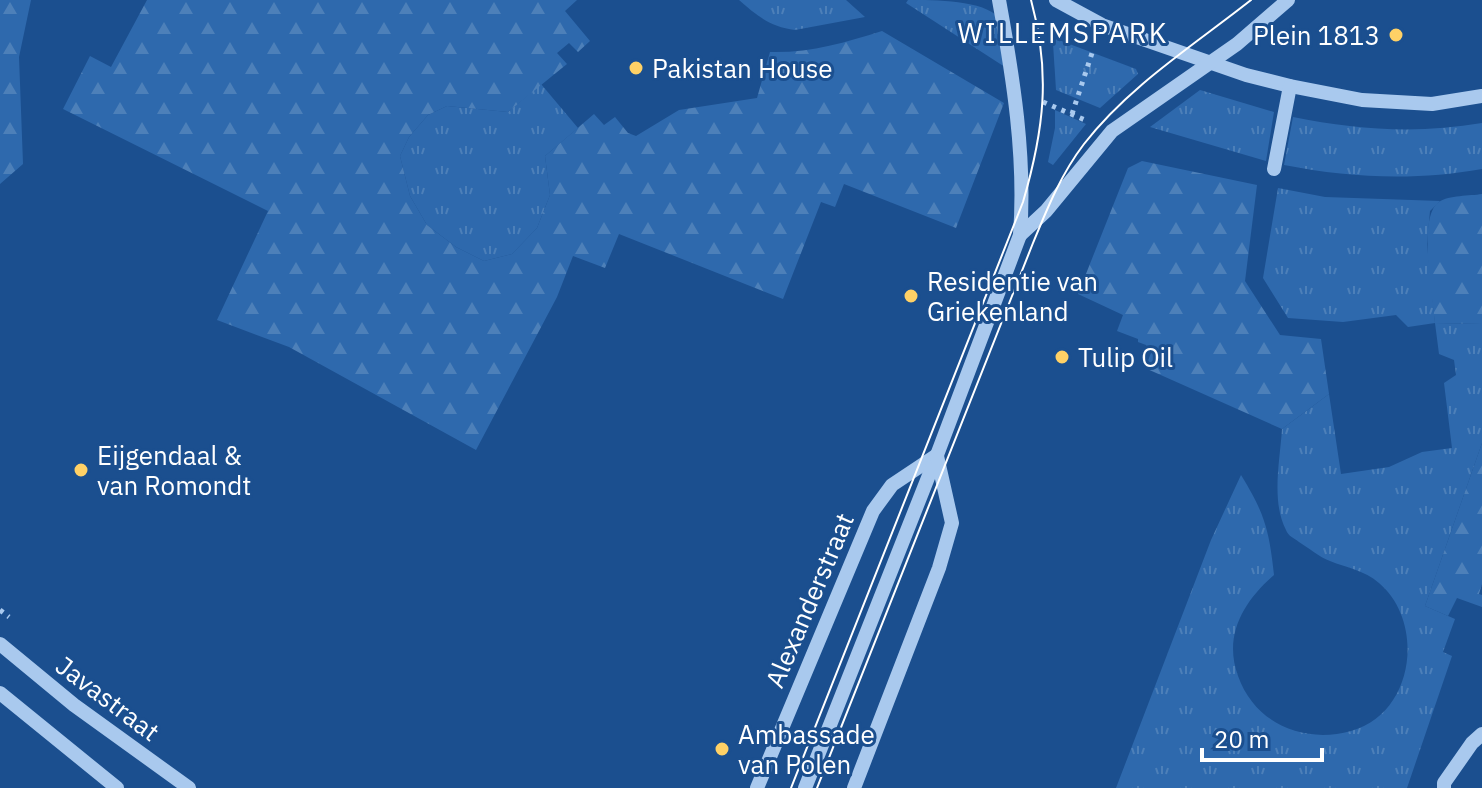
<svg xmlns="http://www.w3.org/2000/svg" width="1482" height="788" font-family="'IBM Plex Sans',sans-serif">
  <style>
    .grass { fill: url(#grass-tufts) }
    .forest { fill: url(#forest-firs) }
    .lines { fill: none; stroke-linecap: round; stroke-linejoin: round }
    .path { stroke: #a9c9ee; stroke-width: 5; stroke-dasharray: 4 6; stroke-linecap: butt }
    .minor { stroke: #a9c9ee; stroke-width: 14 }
    .tram { stroke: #fff; stroke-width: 2 }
    .poi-dot { fill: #ffd166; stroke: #1b4f8f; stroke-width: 3 }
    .labels { text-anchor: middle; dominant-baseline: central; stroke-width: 6; stroke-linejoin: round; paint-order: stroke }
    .poi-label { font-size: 26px; fill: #fff; stroke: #1b4f8f; text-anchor: start }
    .street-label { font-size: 26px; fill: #fff; stroke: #1b4f8f }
    .neighbourhood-label { font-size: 28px; letter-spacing: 2px; fill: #fff; stroke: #1b4f8f }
  </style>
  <defs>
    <pattern id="grass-tufts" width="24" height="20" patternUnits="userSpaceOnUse" patternTransform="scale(2)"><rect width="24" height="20" fill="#2e69ad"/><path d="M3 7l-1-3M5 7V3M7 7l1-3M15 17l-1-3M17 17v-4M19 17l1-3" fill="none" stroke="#4d80b9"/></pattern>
    <pattern id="forest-firs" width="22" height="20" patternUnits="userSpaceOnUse" patternTransform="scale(2)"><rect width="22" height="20" fill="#2e69ad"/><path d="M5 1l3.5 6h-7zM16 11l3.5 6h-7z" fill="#4d80b9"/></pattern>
  </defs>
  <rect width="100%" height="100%" fill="#1b4f8f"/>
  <!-- grass -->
  <g class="grass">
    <path d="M 739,0 L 846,0 L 865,17 L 795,30 C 771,27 757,16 739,0 Z"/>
    <path d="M 908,0 C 935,0 984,0 999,18 C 1007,31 1006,54 1008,69 L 906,3 Z"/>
    <path d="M 1056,39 L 1136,69 L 1138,74 L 1100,108 L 1056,90 L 1053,43 Z"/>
    <path d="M 541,84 L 578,128 L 545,156 L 550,195 L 537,228 L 512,254 L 484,261 L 456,247 L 427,225 L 410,196 L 400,156 L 409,137 L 428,115 L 447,106 L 508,112 Z"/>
    <path d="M 1200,90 L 1274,112 L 1266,161 L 1150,127 Z"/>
    <path d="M 1055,110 L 1086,124 L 1053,165 L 1048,162 L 1055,128 Z"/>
    <path d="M 1293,117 C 1356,130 1418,134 1482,123 L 1482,169 C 1415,181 1351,178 1284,165 Z"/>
    <path d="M 1278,188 L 1325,197 L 1440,201 L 1430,211 L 1427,244 L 1435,323 L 1482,324 L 1482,443 L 1425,606 L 1455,619 L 1443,652 L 1452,656 L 1407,788 L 1116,788 L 1211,540 L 1241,475 C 1265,514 1269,530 1274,575 C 1244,601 1223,635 1238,676 C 1255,724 1304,744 1351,731 C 1414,714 1426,623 1379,583 C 1364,570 1347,568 1330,561 C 1319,557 1309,548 1299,542 C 1294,538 1288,536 1286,530 C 1271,501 1280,461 1282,429 L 1329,394 L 1341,474 L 1389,467 L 1422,452 L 1452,448 L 1444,383 L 1456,375 L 1454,360 L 1439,354 L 1435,323 L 1408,327 L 1396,315 L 1343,322 L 1288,318 L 1263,278 Z"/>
  </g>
  <!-- forest -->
  <g class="forest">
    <path d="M 0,0 L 31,0 L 19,57 L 23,164 L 0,184 Z"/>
    <path d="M 147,0 L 577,0 L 565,11 L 590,41 L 578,52 L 569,43 L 557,53 L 567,64 L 562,68 L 508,112 L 447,106 L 428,115 L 409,137 L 400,156 L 410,196 L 427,225 L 456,247 L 484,261 L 512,254 L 537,228 L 550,195 L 545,156 L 594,114 L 604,125 L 615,117 L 628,133 L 636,136 L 679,110 L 757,98 L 770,52 C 810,53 844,43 882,31 L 1004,103 L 956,228 L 844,184 L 835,207 L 821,202 L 783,299 L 619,234 L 605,268 L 573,256 L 557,297 L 476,450 L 289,347 L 217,320 L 268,211 L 63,109 L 90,56 L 111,67 Z"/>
    <path d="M 1142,161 L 1257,185 L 1245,281 L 1280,335 L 1321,339 L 1329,394 L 1282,429 L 1145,368 L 1151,353 L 1146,345 L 1138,342 L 1138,339 L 1117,331 L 1123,315 L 1078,294 L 1128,168 Z"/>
    <path d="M 1482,194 L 1482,324 L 1435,323 C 1433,299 1417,216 1439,202 C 1449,195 1470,196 1482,194 Z"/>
    <path d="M 1482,443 L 1482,584 L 1479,594 L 1482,595 L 1482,607 L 1457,598 L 1448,616 L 1425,606 Z"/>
  </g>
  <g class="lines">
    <!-- path -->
    <g class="path">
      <path d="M 1043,102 L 1085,120"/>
      <path d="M 1072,114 L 1093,50"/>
      <path d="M 0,610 L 9,617"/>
    </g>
    <!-- minor -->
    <g class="minor">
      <path d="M 1056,0 L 1102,25 L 1246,75 L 1290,86 L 1362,100 L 1432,104 L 1482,96"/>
      <path d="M 1274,169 L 1290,86"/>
      <path d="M 1020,235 L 1046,211 L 1112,131 L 1237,44 L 1288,0"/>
      <path d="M 0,644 L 74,705 L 189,788"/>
      <path d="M 0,693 L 117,788"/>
      <path d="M 757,788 L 873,511 L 892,485 L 937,455"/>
      <path d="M 805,788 L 937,455 L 1020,235 C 1026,157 1013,77 999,0"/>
      <path d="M 854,788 L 939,568 L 952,523 L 937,456"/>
      <path d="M 1444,788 L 1444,783 L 1472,743 L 1482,734"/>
    </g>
    <!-- tram -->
    <g class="tram">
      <path d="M 791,788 L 1023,202 C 1044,130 1051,73 1031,0"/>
      <path d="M 817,788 L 1033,243 C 1047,209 1061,174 1084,144 C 1129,86 1194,45 1251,0"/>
    </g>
  </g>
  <!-- markers -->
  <g class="poi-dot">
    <circle cx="1396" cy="35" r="8"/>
    <circle cx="636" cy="68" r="8"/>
    <circle cx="911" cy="296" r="8"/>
    <circle cx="1062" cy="357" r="8"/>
    <circle cx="81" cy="470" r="8"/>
    <circle cx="722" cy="749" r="8"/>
  </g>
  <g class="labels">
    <!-- poi labels -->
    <g class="poi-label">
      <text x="1380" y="35" text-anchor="end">Plein 1813</text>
      <text x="652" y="68">Pakistan House</text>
      <text x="927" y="281">Residentie van<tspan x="927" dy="30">Griekenland</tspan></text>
      <text x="1078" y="357">Tulip Oil</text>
      <text x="97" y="455">Eijgendaal &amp;<tspan x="97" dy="30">van Romondt</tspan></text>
      <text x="738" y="734">Ambassade<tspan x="738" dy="30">van Polen</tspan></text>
    </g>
    <!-- street labels -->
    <g class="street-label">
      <text transform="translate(809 600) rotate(-67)">Alexanderstraat</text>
      <text transform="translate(108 698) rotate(37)">Javastraat</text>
    </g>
    <!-- neighbourhood labels -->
    <g class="neighbourhood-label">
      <text x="1063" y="32">WILLEMSPARK</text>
    </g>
  </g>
  <!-- scale -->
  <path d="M1202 748v12h120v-12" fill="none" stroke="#ffffff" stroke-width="4"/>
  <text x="1214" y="748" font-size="24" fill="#ffffff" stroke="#1b4f8f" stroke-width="6" paint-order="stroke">20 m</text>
</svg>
